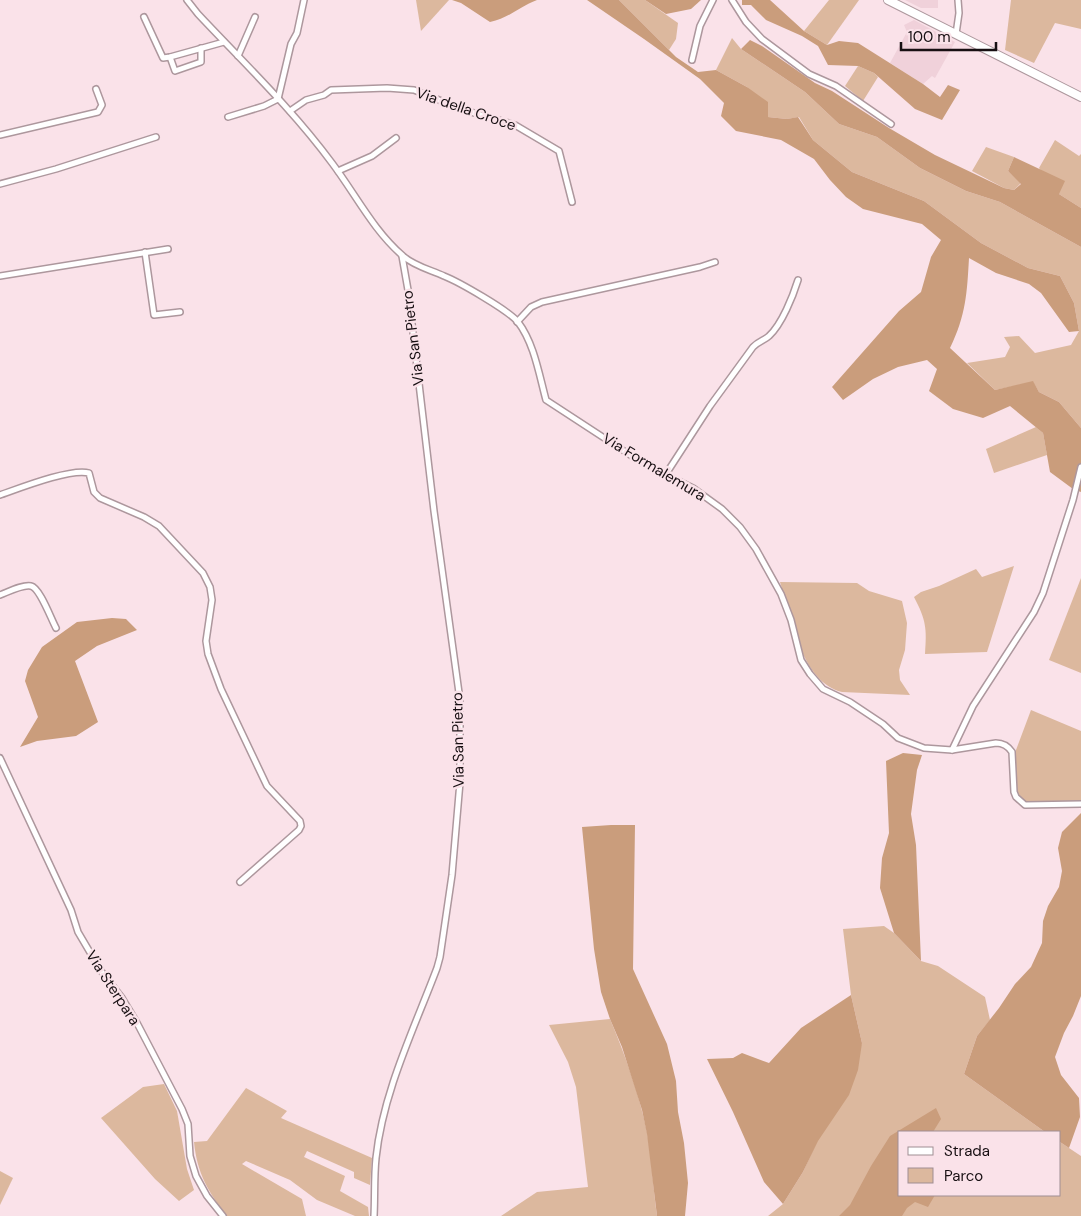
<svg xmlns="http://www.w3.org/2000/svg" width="1081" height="1216" font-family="'DM Sans',sans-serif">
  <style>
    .built { fill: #f0d1da }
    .green { fill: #dcb89e }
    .forest { fill: #ca9d7c }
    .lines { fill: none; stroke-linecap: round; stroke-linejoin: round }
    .minor-casing { stroke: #ad979d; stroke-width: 8 }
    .primary-casing { stroke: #ad979d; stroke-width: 10 }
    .minor { stroke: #fff; stroke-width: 5 }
    .primary { stroke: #fff; stroke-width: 8 }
    .labels { text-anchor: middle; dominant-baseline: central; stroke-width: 5; stroke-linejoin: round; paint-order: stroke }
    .street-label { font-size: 15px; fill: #170f12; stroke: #fae2e9 }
  </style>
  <rect width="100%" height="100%" fill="#fae2e9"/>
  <!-- built -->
  <g class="built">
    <path d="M 905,0 L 938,0 L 938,8 L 921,8 Z"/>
    <path d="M 914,20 L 955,42 L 935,78 L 932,76 L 923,84 L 890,63 L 907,32 L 904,25 Z"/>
  </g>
  <!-- green -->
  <g class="green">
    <path d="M 416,0 L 449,0 L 421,31 Z"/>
    <path d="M 619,0 L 645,0 L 678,23 L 676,39 L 669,50 Z"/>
    <path d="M 829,0 L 859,0 L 827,45 L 804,31 Z"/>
    <path d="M 1011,0 L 1081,0 L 1081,29 L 1055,23 L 1034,63 L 1005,50 Z"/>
    <path d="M 732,38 L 741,49 L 805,92 L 839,124 L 877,137 L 920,168 L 966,191 L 1000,202 L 1081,247 L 1081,428 L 1059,402 L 1039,392 L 1033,382 L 995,390 L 967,363 L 1005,357 L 1010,347 L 1004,337 L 1019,336 L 1035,353 L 1071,345 L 1079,331 L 1074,303 L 1060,276 L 1028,268 L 981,243 L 924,201 L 852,172 L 813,140 L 799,117 L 787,119 L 768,117 L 747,87 L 716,70 Z"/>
    <path d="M 858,66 L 874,73 L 878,77 L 863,101 L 845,86 Z"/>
    <path d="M 1055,140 L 1079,156 L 1081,154 L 1081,208 L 1059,194 L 1039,168 Z"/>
    <path d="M 986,147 L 1014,157 L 1008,171 L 1021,183 L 1014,190 L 1004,188 L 972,171 Z"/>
    <path d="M 1036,427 L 1043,433 L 1047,455 L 994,473 L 986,449 Z"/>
    <path d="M 1014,566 L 987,652 L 925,654 C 927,628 926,620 914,597 L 921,592 L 939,586 L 976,569 L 982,577 Z"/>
    <path d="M 1081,578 L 1081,673 L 1049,660 Z"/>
    <path d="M 780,582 L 857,583 L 869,591 L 902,601 L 907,623 L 905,650 L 899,670 L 900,680 L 910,695 L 842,692 C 801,682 791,617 780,582 Z"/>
    <path d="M 1031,710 L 1081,731 L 1081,804 L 1028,806 L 1016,797 L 1013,758 Z"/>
    <path d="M 884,926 L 894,933 L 921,961 L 938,966 L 985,997 L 990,1020 L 977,1036 L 964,1074 L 1045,1132 L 900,1132 L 900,1195 L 1060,1195 L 1060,1142 L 1081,1156 L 1081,1216 L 768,1216 L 783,1204 L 803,1172 L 862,1043 L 851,995 L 843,929 Z"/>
    <path d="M 610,1019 C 625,1055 639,1093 647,1132 C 652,1160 653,1188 657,1216 L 501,1216 L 537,1192 L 588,1187 L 576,1087 L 568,1062 L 549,1025 Z"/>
    <path d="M 164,1084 L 177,1111 L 187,1169 L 194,1190 L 179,1201 L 155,1179 L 101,1118 L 143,1087 Z"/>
    <path d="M 246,1088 L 287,1111 L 281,1118 L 372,1158 L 370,1185 L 354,1178 L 354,1172 L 307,1151 L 304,1157 L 345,1176 L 340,1191 L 368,1207 L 369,1216 L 355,1216 L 317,1200 L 290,1180 L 246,1161 L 242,1164 L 302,1199 L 306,1216 L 227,1216 C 208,1192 197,1173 194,1142 L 207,1141 Z"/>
    <path d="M 0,1171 L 13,1178 L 0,1205 Z"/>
  </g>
  <!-- forest -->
  <g class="forest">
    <path d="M 452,0 L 537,0 C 519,7 509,18 490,22 L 461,3 Z"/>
    <path d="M 587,0 L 619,0 L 676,57 L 698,72 L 716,70 L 747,87 L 768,102 L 768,117 L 787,119 L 798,117 L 813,140 L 852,172 L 924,201 L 981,243 L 1028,268 L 1060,276 L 1074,303 L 1079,331 L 1069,332 L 1041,293 L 1029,284 L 996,273 L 969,258 C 967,293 966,315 950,348 L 995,390 L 1033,381 L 1039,392 L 1059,402 L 1081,428 L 1081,492 L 1073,489 L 1050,472 L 1043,433 L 1010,406 L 983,418 L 953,409 L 929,391 L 937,369 L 927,360 L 898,367 L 873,379 L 843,400 L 832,387 L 899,311 L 921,292 L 931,257 L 941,240 L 922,224 L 863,209 L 846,197 L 830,180 L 814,159 L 781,140 L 736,131 L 721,116 L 724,103 L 700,79 L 644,39 Z"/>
    <path d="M 645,0 L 701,0 L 691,9 L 666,14 Z"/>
    <path d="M 742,0 L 770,0 L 804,31 L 827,45 L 839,41 L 858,43 L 923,84 L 940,97 L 948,85 L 960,90 L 942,120 L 915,109 L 874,73 L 858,66 L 828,65 L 818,46 L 802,36 L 766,20 L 751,5 L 742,5 Z"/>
    <path d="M 750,40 L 762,46 L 815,83 L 832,91 L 889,128 L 935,155 L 1004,188 L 1014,190 L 1021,184 L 1008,171 L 1014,157 L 1065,181 L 1059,194 L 1081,208 L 1081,247 L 1000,202 L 966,191 L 920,168 L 877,137 L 839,124 L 805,92 L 741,49 Z"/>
    <path d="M 112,618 L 126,619 L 137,630 L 97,646 L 75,661 L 98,722 L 76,736 L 37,741 L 20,747 L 38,717 L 25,681 L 28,670 L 42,647 L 77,622 Z"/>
    <path d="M 903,753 L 922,755 L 917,770 L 911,814 L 916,845 L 921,961 L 894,933 L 880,888 L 882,858 L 889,833 L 886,761 Z"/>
    <path d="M 1081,813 L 1081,996 L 1073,1016 L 1064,1033 L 1055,1057 L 1061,1075 L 1079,1098 L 1080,1117 L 1069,1148 L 1060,1142 L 1060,1132 L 1045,1132 L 964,1074 L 977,1036 L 999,1008 L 1015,984 L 1031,967 L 1042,943 L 1043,921 L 1048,906 L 1059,887 L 1062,871 L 1058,848 L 1062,832 Z"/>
    <path d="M 611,825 L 635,825 L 633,969 L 667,1044 L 676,1081 L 678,1112 L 684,1143 L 688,1183 L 685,1216 L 657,1216 L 647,1134 L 642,1110 L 622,1047 L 610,1019 L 601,992 L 594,949 L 582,827 Z"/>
    <path d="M 851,995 L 862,1043 L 858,1070 L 849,1095 L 818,1141 L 803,1172 L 783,1204 L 764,1182 L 733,1112 L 707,1059 L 733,1058 L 742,1053 L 769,1063 L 801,1028 Z"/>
    <path d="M 936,1108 L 941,1119 L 933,1132 L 900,1132 L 900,1195 L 935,1195 L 928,1207 L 915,1202 L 907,1208 L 902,1216 L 839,1216 L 850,1205 L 871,1166 L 890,1136 Z"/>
  </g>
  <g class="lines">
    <defs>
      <g id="minor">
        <path d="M 187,0 L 198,14 C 244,63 293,110 332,163 C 356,195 373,230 403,256 C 414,266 431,270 444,276 C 459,282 508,310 518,322 C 534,343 539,374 546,400 L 644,464 L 693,488 L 722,509 L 740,527 L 756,549 L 781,594 L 791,620 L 801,660 L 810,674 L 823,689 L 850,702 L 883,724 L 898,738 L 924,748 L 952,750 L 996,743 C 1003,743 1008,746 1012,752 L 1014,792 L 1016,797 L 1025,805 L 1081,804"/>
        <path d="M 732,0 L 746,22 L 762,39 L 809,74 L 836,86 L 891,124"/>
        <path d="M 144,17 L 163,58 L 170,57 L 224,42"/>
        <path d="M 956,34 L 959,13 L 958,0"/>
        <path d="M 238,56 L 255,17"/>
        <path d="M 170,57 L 175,71 L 201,62 L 201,48"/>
        <path d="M 692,60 L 700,26 L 713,0"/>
        <path d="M 290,111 L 306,100 L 324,95 L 331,90 L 387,88 L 414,90 L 464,110 L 515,125 L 559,151 L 572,202"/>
        <path d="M 228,117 L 264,106 L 278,99 L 291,44 L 297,33 L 304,0"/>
        <path d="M 0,135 L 98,112 L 102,105 L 96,89"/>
        <path d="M 338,171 L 372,156 L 396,138"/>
        <path d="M 0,184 L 56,169 L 156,137"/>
        <path d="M 145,252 L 154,315 L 180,312"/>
        <path d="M 0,276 L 168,249"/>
        <path d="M 517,322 L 531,307 L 542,302 L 700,267 L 715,262"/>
        <path d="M 666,474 L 710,406 L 753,347 C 759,341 765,340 769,336 C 782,324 793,296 798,280"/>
        <path d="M 0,495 C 20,488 71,468 89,473 L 94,492 L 100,498 L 144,517 L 159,526 L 203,573 L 210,587 L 212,600 L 206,641 L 208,654 L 221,689 L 267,786 L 300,821 L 301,826 L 299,830 L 240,882"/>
        <path d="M 0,595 C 8,592 23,584 31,586 C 40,588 51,619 56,628"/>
        <path d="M 952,750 L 973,706 L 1034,612 L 1043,593 L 1073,500 L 1081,467"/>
        <path d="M 0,758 L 71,910 L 78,932 L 101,971 L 122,998 L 137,1023 L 182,1109 L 188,1124 L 190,1156 L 196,1176 L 207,1196 L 223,1216"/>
        <path d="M 374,1216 C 375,1197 374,1177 376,1158 C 383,1092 414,1029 437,968 L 440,957 L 452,875 L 460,782 L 460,700 L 434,511 L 408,290 L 402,256"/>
      </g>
      <path id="primary" d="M 888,0 L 1081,97"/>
    </defs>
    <!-- minor casing -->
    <use href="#minor" class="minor-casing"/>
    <!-- primary casing -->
    <use href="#primary" class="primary-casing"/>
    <!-- minor -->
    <use href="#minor" class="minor"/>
    <!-- primary -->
    <use href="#primary" class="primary"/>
  </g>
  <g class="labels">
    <!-- street labels -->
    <g class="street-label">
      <text transform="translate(466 109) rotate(19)">Via della Croce</text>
      <text transform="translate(413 338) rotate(-97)">Via San Pietro</text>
      <text transform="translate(654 467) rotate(31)">Via Formalemura</text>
      <text transform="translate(458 740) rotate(-91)">Via San Pietro</text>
      <text transform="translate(113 988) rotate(57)">Via Sterpara</text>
    </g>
  </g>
  <!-- legend -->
  <rect x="898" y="1131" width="162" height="65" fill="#fae2e9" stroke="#9f8e93"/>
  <rect x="908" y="1147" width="25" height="8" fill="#ffffff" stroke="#9f8e93"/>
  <text x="944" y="1156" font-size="15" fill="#170f12">Strada</text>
  <rect x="908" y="1168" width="25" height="15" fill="#dcb89e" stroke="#9f8e93"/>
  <text x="944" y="1181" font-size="15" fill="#170f12">Parco</text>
  <!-- scale -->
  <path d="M901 42v8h95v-8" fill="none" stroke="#170f12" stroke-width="2.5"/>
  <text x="908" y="42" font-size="15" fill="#170f12" stroke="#fae2e9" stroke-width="4" paint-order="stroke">100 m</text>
</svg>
